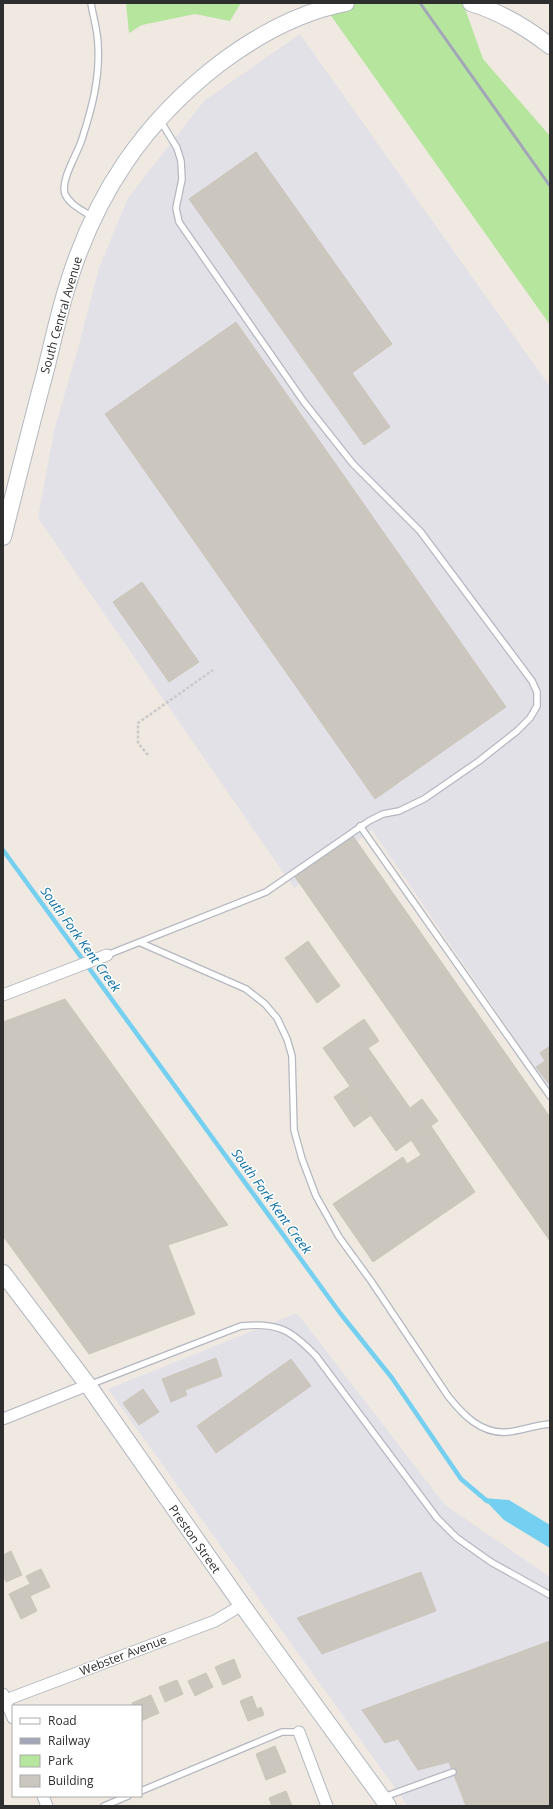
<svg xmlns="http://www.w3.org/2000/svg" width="553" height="1809" font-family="'Open Sans',sans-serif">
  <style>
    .industrial { fill: #e3e1e8 }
    .green { fill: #b6e59e }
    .water { fill: #75cff0 }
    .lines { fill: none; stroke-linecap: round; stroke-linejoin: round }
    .stream { stroke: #75cff0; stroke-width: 4.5 }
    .building { fill: #cbc7bf; stroke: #cbc5ba }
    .lane-casing { stroke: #b4b7c1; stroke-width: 8 }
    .street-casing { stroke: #b4b7c1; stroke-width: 13 }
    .secondary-casing { stroke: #b4b7c1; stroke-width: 18 }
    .path { stroke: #c9c9c9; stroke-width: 2.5; stroke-dasharray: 3 2; stroke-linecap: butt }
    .lane { stroke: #fff; stroke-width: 5.5 }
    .street { stroke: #fff; stroke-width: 11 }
    .secondary { stroke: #fff; stroke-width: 16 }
    .rail { stroke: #a3a6b8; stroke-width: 3 }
    .labels { text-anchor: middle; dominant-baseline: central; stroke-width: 3; stroke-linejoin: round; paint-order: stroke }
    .street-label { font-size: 12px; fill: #2e2e2e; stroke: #fff }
    .water-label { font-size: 13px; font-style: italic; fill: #0d6fa3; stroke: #fff }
  </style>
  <rect width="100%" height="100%" fill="#efe9e1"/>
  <!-- industrial -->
  <g class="industrial">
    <path d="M 300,34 L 550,387 L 550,1090 L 372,830 L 294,888 L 38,518 L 54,431 L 80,341 L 99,268 L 128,198 L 204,101 Z"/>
    <path d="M 297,1313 L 445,1505 L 550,1577 L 550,1806 L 408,1806 L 108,1389 Z"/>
  </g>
  <!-- green -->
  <g class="green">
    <path d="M 126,3 L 241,3 L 230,21 L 195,14 L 142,25 L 129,33 Z"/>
    <path d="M 322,3 L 463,3 L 483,59 L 550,136 L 550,325 Z"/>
  </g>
  <!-- water -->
  <path class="water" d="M 483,1498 L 509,1500 L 550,1525 L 550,1548 L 504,1520 Z"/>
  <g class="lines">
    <!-- stream -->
    <path class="stream" d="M 3,850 L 340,1313 L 392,1378 L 461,1479 L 487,1501"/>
  </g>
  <!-- building -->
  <g class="building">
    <path d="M 256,152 L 392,344 L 352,373 L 390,427 L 364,445 L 189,199 Z"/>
    <path d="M 236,322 L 506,707 L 375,799 L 105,414 Z"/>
    <path d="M 142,582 L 199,662 L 169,682 L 113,602 Z"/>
    <path d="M 353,836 L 550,1117 L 550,1241 L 295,877 Z"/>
    <path d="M 308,941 L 340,986 L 317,1003 L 285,958 Z"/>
    <path d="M 65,999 L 228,1225 L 168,1245 L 195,1314 L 89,1354 L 3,1236 L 3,1022 Z"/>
    <path d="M 364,1019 L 379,1041 L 368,1048 L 410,1108 L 422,1099 L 438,1121 L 396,1151 L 323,1048 Z"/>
    <path d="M 550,1046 L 550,1082 L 548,1083 L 536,1067 L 545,1061 L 540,1053 Z"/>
    <path d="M 350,1086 L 371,1115 L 354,1127 L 334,1097 Z"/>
    <path d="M 431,1126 L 475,1192 L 373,1262 L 333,1204 L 403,1157 L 407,1164 L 421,1155 L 411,1140 Z"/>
    <path d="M 216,1358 L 222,1376 L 185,1390 L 187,1395 L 171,1402 L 162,1379 Z"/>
    <path d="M 291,1359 L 311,1386 L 216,1453 L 197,1426 Z"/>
    <path d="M 143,1389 L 159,1412 L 139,1425 L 123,1403 Z"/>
    <path d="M 11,1551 L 22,1575 L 6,1582 L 3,1575 L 3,1555 Z"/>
    <path d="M 41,1569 L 50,1587 L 30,1596 L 37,1611 L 21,1619 L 9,1594 L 30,1584 L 26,1576 Z"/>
    <path d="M 421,1572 L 436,1611 L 322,1654 L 297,1618 Z"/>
    <path d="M 550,1641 L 550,1806 L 466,1806 L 449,1762 L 418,1770 L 398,1739 L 385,1743 L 362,1710 Z"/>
    <path d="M 234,1659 L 241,1677 L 223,1685 L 215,1667 Z"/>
    <path d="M 206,1673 L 213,1687 L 195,1696 L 188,1681 Z"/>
    <path d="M 177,1680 L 183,1694 L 165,1702 L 159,1687 Z"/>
    <path d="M 151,1695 L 159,1713 L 141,1721 L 141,1706 L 134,1706 L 132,1703 Z"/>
    <path d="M 252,1696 L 257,1709 L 261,1707 L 264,1715 L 248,1721 L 240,1701 Z"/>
    <path d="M 275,1746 L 286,1772 L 266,1780 L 256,1754 Z"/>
    <path d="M 286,1791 L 292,1806 L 272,1806 L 269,1798 Z"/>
  </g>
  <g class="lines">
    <defs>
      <g id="lane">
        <path d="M 91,3 C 93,17 98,31 98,45 C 100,78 92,108 82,139 C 78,153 60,180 65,194 C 70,205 83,211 93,217"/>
        <path d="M 360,826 L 550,1096"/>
        <path d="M 141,943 L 246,989 L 265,1004 L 277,1018 L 287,1039 L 292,1056 L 294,1130 L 302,1159 L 316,1196 L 339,1237 L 371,1281 L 448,1396 C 463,1415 481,1434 507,1432 C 521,1431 535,1425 550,1424"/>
        <path d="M 107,955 L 266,892 L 369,821 L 383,814 L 399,811 L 424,799 L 479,761 L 517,731 L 530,718 L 537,706 L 537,692 L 532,681 L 420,531 L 353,464 L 304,402 L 179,222 L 176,208 L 182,179 L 181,161 L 177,148 L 160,120"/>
        <path d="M 89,1385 L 241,1326 C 278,1322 291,1330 316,1356 L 437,1518 L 457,1538 L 491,1562 L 550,1595"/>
        <path d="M 141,1791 L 282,1732 L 299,1732"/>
        <path d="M 384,1797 L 453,1772"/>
        <path d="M 104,1806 L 128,1796"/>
      </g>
      <g id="street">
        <path d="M 3,995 L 107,955"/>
        <path d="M 3,1419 L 88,1385"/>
        <path d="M 3,1694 L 13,1718"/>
        <path d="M 3,1701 L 215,1621 L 242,1605"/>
        <path d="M 299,1732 L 327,1806"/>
        <path d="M 43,1796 L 47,1806"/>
      </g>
      <g id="secondary">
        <path d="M 471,3 C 500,12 526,27 550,46"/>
        <path d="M 3,537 C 17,481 31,425 46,369 C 53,341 59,312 68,284 C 96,193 144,122 219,64 C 256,36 300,12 346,3"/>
        <path d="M 3,1273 L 88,1385 L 242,1605 L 388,1806"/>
      </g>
    </defs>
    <!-- lane casing -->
    <use href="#lane" class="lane-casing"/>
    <!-- street casing -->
    <use href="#street" class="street-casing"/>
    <!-- secondary casing -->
    <use href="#secondary" class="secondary-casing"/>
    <!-- path -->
    <path class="path" d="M 148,755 L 138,743 L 138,723 L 213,670"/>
    <!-- lane -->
    <use href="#lane" class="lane"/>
    <!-- street -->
    <use href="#street" class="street"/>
    <!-- secondary -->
    <use href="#secondary" class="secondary"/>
    <!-- rail -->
    <path class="rail" d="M 420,3 L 550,186"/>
  </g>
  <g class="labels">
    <!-- street labels -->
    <g class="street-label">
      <text transform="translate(61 315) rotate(-74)">South Central Avenue</text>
      <text transform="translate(195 1539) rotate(55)">Preston Street</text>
      <text transform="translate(123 1655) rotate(-21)">Webster Avenue</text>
    </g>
    <!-- water labels -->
    <g class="water-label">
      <text transform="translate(81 939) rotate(54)">South Fork Kent Creek</text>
      <text transform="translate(272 1201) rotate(54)">South Fork Kent Creek</text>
    </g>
  </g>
  <!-- border -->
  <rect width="553" height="1809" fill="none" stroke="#2e2e2e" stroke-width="8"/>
  <!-- legend -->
  <rect x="12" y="1705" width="130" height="92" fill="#ffffff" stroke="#ababab"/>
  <rect x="20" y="1718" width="20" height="6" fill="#ffffff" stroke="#ababab"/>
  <text x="48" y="1725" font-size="12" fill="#2e2e2e">Road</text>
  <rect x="20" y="1738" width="20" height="6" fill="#a3a6b8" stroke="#ababab"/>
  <text x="48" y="1745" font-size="12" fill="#2e2e2e">Railway</text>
  <rect x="20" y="1755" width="20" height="12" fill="#b6e59e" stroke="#ababab"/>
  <text x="48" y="1765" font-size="12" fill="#2e2e2e">Park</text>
  <rect x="20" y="1775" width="20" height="12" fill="#cbc7bf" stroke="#ababab"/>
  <text x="48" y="1785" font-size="12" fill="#2e2e2e">Building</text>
</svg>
